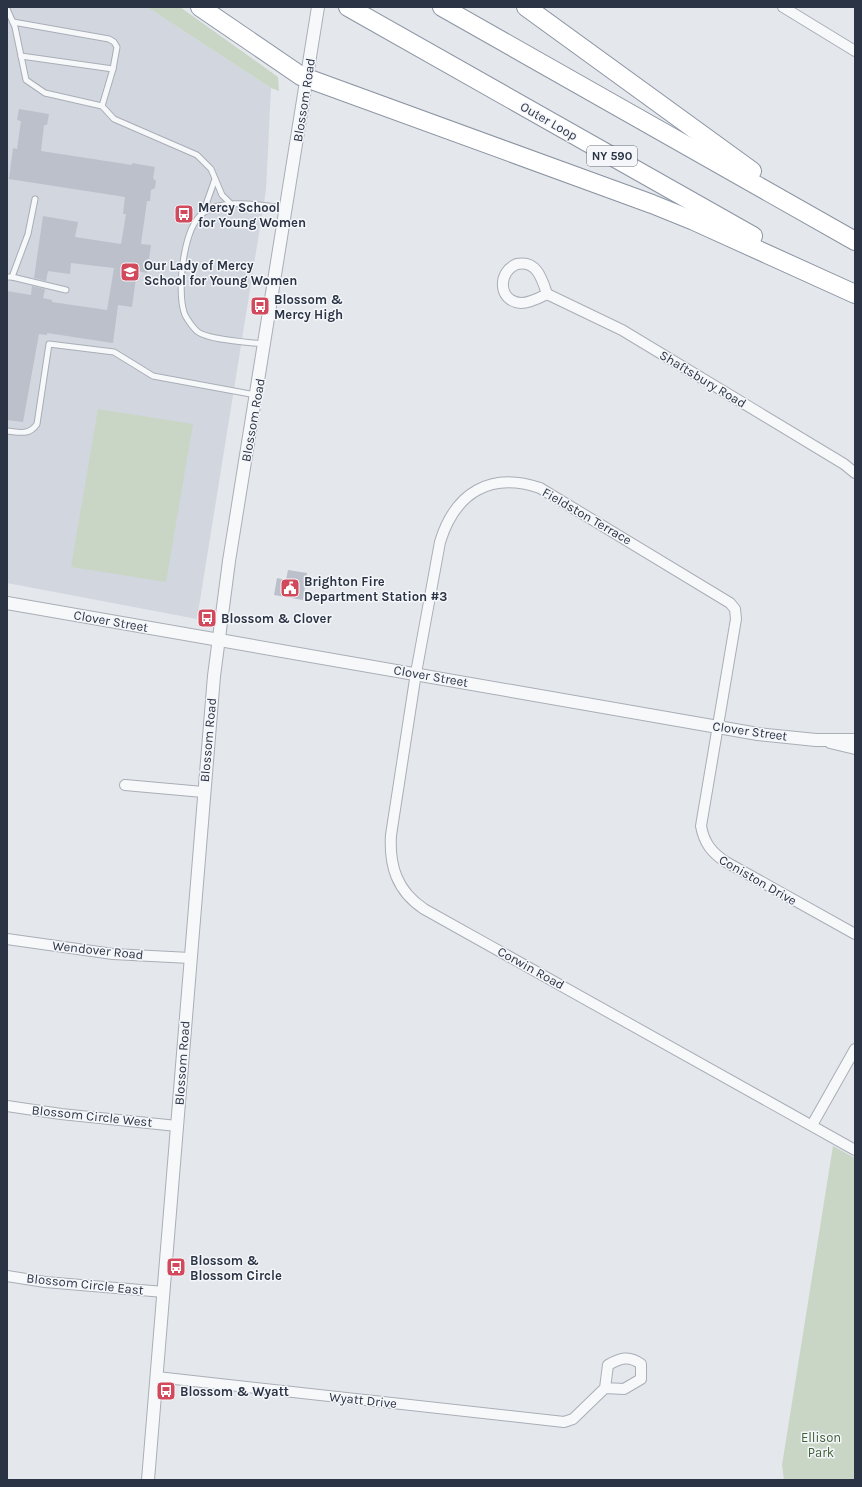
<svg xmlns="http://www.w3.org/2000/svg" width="862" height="1487" font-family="Karla,sans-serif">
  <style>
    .built { fill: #d2d6de }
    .green { fill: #c9d6c5 }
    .building { fill: #bbc0ca }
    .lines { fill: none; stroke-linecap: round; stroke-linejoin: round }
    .service-casing { stroke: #a9aeb7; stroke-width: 7 }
    .minor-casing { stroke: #a9aeb7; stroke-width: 12 }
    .tertiary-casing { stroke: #a9aeb7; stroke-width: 14 }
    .motorway-casing { stroke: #8b94a3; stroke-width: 20 }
    .service { stroke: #f7f8fa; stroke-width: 5 }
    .minor { stroke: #f7f8fa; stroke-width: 10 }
    .tertiary { stroke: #f7f8fa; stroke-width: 12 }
    .motorway { stroke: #fff; stroke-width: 18 }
    .labels { text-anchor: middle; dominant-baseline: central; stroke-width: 3; stroke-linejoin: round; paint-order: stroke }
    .shield { fill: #f4f6f9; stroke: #676e7b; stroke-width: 1 }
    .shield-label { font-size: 12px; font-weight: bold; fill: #2b3445 }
    .street-label { font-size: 13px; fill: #2b3445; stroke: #f4f6f9 }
    .poi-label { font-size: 13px; font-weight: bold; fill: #2b3445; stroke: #f4f6f9; text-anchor: start }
    .park-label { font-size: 13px; fill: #3f6138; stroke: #f4f6f9 }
  </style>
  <rect width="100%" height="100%" fill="#e4e7ec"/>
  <!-- built -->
  <path class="built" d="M 7,7 L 147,7 L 271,88 L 266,190 L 197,619 L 7,583 Z"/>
  <!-- green -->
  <g class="green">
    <path d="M 147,7 L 180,7 L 278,77 L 279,91 L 271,88 Z"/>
    <path d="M 98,409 L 193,424 L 166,582 L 71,567 Z"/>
    <path d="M 833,1146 L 855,1158 L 855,1480 L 784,1480 L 782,1465 Z"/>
  </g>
  <!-- building -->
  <g class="building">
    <path d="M 19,109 L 49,114 L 47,125 L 44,125 L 41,151 L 132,165 L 132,163 L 155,167 L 153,178 L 156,181 L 155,188 L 151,190 L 150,201 L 147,201 L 141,244 L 151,245 L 147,273 L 137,271 L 132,307 L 118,305 L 113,343 L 47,333 L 47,335 L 39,334 L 23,422 L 7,420 L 7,291 L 31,295 L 32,286 L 45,289 L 43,298 L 52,300 L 52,302 L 107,310 L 114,268 L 71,263 L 70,274 L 48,271 L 46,281 L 34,278 L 43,216 L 78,222 L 75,237 L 121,244 L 126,214 L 123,214 L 125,197 L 9,179 L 13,148 L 17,149 L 21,121 L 17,120 Z"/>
    <path d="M 288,570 L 307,573 L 303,600 L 274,595 L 277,578 L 286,580 Z"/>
  </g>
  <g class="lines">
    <defs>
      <g id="service">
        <path d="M 7,9 L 15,27 L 26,80 L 45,93 L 102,106 L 114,119 L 197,155 L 211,169 L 222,195 L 230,203"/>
        <path d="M 13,22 L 109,39 L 114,42 L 117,47 L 113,69 L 102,106"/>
        <path d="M 21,56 L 113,69"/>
        <path d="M 203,213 L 215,179"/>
        <path d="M 7,277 L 12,277 L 66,290"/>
        <path d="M 12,277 L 28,234 L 35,199"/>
        <path d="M 263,344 C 248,342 209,340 198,332 C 194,329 185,317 184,312 C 177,290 183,228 203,213 C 225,197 261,206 286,208"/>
        <path d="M 7,431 C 19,432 29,436 37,424 L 49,344 L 114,352 L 153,376 L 256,395"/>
      </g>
      <g id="minor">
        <path d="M 783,7 L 855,51"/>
        <path d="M 517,264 C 537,260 542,279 547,294 C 539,298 530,303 521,303 C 497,301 498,271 517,264 Z"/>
        <path d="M 547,294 L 622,330 L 844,464 L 855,473"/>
        <path d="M 830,743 L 855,749"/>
        <path d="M 125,785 L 203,792"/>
        <path d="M 855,934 L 726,862 C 712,853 704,843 701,826 L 736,619 L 735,609 L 730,603 L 540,488 C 490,471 455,493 440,542 L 416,673 L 391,835 C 389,866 397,891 424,909 L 855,1150"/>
        <path d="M 7,939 L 113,954 L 190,958"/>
        <path d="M 7,1106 L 61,1114 L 177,1126"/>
        <path d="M 812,1125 L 855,1049"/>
        <path d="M 7,1276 L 45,1282 L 164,1292"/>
        <path d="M 157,1377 L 564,1422 L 573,1419 L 605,1388 L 608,1365 C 620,1358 629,1355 641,1364 L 641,1379 L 624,1389 L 605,1388"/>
      </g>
      <g id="tertiary">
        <path d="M 7,603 L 758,734 L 816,740 L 855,740"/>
        <path d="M 148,1480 L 214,676 L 229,561 L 318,7"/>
      </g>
      <g id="motorway">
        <path d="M 200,7 L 301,76 L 652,204 L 694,221 L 855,294"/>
        <path d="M 348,7 L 753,236"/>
        <path d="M 442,7 L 855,241"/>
        <path d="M 526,7 L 752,171"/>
      </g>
    </defs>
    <!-- service casing -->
    <use href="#service" class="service-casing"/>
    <!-- minor casing -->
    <use href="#minor" class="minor-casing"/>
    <!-- tertiary casing -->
    <use href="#tertiary" class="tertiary-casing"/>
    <!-- motorway casing -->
    <use href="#motorway" class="motorway-casing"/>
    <!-- service -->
    <use href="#service" class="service"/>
    <!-- minor -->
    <use href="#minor" class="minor"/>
    <!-- tertiary -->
    <use href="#tertiary" class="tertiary"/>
    <!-- motorway -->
    <use href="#motorway" class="motorway"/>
  </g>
  <!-- icons -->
  <defs>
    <symbol id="bus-square" viewBox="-11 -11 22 22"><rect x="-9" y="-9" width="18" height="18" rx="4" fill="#d1495b" stroke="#f4f6f9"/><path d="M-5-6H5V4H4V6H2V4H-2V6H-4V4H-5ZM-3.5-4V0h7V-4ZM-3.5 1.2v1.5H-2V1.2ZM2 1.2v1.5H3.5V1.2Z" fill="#fff"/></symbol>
    <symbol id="school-square" viewBox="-11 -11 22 22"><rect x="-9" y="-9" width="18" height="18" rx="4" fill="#d1495b" stroke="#f4f6f9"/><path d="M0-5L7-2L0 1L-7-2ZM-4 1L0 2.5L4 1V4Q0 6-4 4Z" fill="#fff"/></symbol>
    <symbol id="civic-square" viewBox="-11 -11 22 22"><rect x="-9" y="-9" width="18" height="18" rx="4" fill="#d1495b" stroke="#f4f6f9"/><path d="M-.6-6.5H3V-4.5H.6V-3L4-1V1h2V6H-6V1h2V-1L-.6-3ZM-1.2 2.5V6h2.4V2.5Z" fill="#fff"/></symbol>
  </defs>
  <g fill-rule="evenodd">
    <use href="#bus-square" x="173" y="203" width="22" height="22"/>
    <use href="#school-square" x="119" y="261" width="22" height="22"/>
    <use href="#bus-square" x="249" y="295" width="22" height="22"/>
    <use href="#civic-square" x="279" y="577" width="22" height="22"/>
    <use href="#bus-square" x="196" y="607" width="22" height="22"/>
    <use href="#bus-square" x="165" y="1256" width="22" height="22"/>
    <use href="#bus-square" x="155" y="1380" width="22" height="22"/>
  </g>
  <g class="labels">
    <!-- shield labels -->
    <rect class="shield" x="587" y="146" width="50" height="20" rx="3"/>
    <g class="shield-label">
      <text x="612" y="156">NY 590</text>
    </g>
    <!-- street labels -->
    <g class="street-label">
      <text transform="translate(304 100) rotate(-81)">Blossom Road</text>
      <text transform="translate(549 121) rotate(30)">Outer Loop</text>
      <text transform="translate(703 379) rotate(31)">Shaftsbury Road</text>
      <text transform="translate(253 420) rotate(-80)">Blossom Road</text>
      <text transform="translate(587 516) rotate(30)">Fieldston Terrace</text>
      <text transform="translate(111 621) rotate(10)">Clover Street</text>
      <text transform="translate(431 676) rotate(10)">Clover Street</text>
      <text transform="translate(750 731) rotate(8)">Clover Street</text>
      <text transform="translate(208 740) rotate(-85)">Blossom Road</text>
      <text transform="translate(758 880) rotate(30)">Coniston Drive</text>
      <text transform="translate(98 950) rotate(6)">Wendover Road</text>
      <text transform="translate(531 968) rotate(29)">Corwin Road</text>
      <text transform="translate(182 1063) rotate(-86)">Blossom Road</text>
      <text transform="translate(92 1116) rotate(6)">Blossom Circle West</text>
      <text transform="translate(85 1284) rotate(6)">Blossom Circle East</text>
      <text transform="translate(363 1400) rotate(6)">Wyatt Drive</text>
    </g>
    <!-- poi labels -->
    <g class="poi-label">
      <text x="198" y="207">Mercy School<tspan x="198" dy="15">for Young Women</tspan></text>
      <text x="144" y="265">Our Lady of Mercy<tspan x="144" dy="15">School for Young Women</tspan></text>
      <text x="274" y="299">Blossom &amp;<tspan x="274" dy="15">Mercy High</tspan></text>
      <text x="304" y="581">Brighton Fire<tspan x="304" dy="15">Department Station #3</tspan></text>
      <text x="221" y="618">Blossom &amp; Clover</text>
      <text x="190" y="1260">Blossom &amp;<tspan x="190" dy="15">Blossom Circle</tspan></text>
      <text x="180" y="1391">Blossom &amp; Wyatt</text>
    </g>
    <!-- park labels -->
    <g class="park-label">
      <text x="821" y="1437">Ellison<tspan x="821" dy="15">Park</tspan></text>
    </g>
  </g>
  <!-- border -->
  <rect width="862" height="1487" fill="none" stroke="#2b3445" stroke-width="16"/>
</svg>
